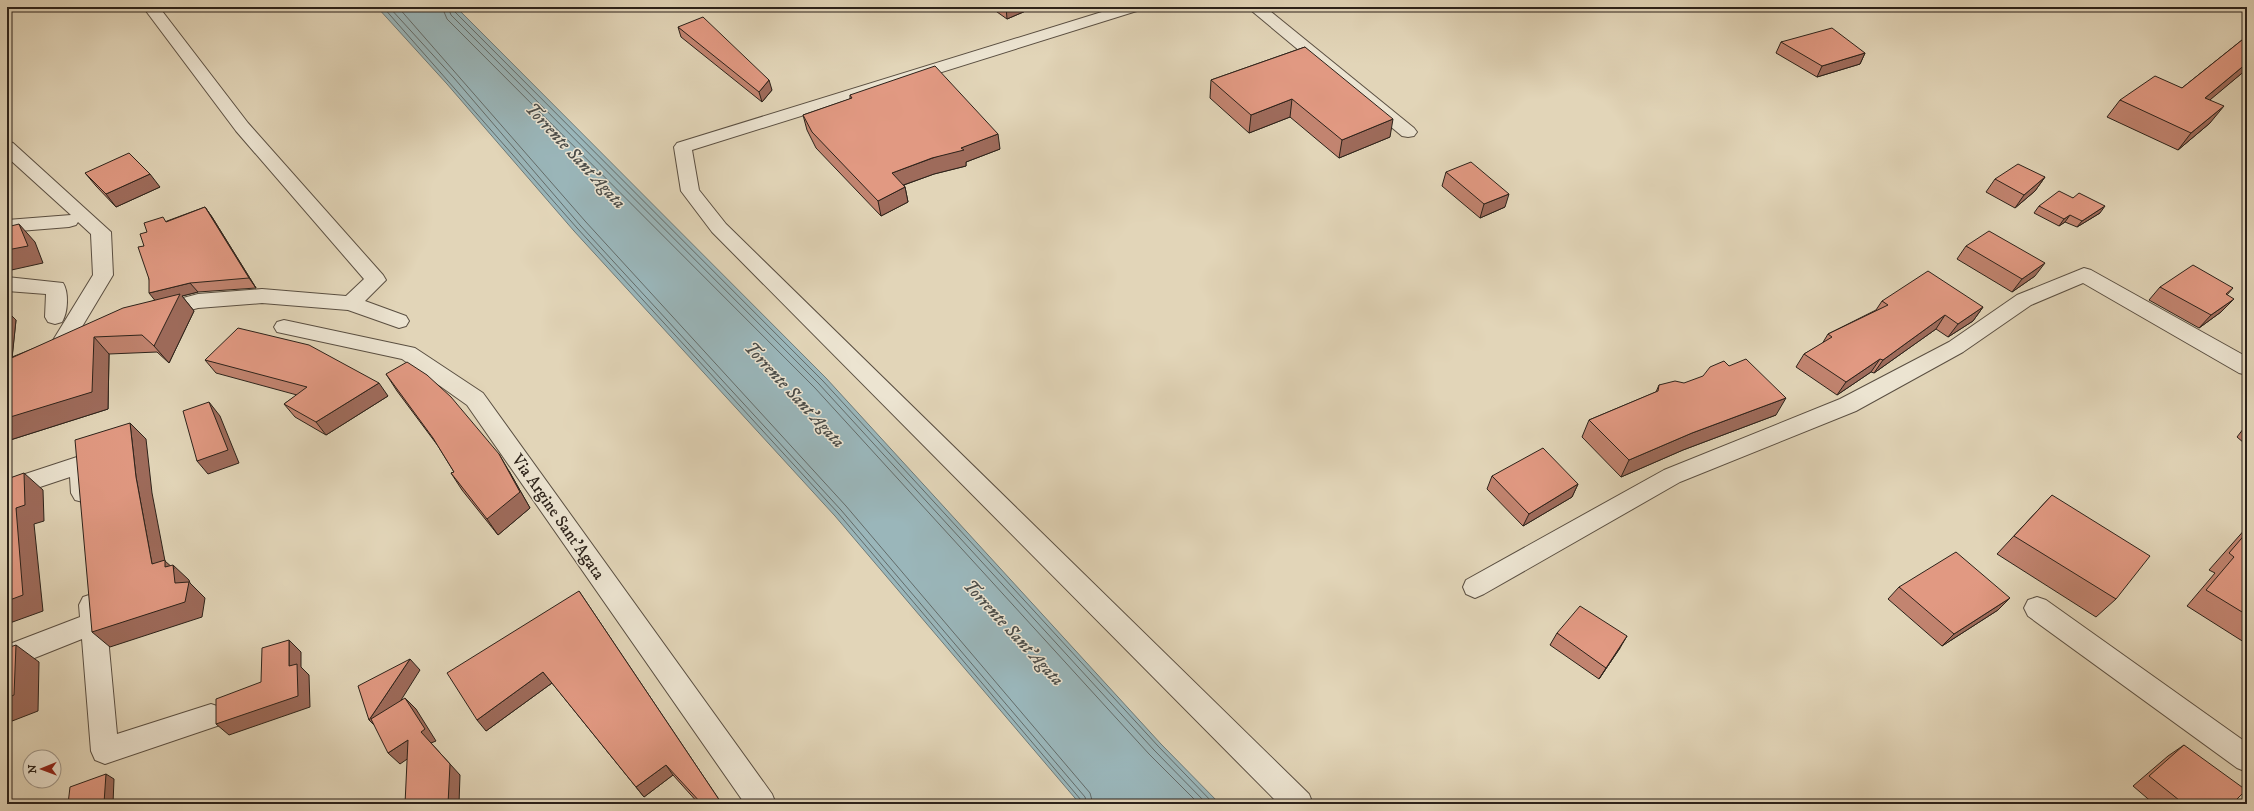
<svg xmlns="http://www.w3.org/2000/svg" width="2254" height="811" font-family="'IM FELL DW Pica',serif">
  <style>
    .water { fill: #9ab6ba; stroke: #6e7b7a }
    .lines { fill: none; stroke-linecap: round; stroke-linejoin: round }
    .shore { stroke: #636c6a; stroke-width: 1 }
    .minor-casing { stroke: #5a4f42; stroke-width: 2 }
    .minor { fill: #ece4d1; fill-rule: evenodd }
    .wall { fill: #c28470; stroke: #2c221a }
    .shaded-wall { fill: #9e6b5b; stroke: #2c221a }
    .building { fill: #e19982; stroke: #2c221a }
    .labels { text-anchor: middle; dominant-baseline: central; stroke-width: 3; stroke-linejoin: round; paint-order: stroke }
    .street-label { font-size: 17px; fill: #2c221a; stroke: #ece4d1 }
    .water-label { font-size: 18px; font-style: italic; fill: #4d4e4a; stroke: #ece4d1 }
  </style>
  <rect width="100%" height="100%" fill="#e2d5b8"/>
  <filter id="stains"><feTurbulence type="fractalNoise" baseFrequency=".005" numOctaves="4"/><feColorMatrix values="0 0 0 0 .2 0 0 0 0 .09 0 0 0 0 .02 0 0 0 .5 -.17"/></filter>
  <radialGradient id="worn" r=".72"><stop offset=".6" stop-color="#630" stop-opacity="0"/><stop offset="1" stop-color="#630" stop-opacity=".3"/></radialGradient>
  <!-- water -->
  <path class="water" d="M 377,7 L 456,7 L 826,378 L 1161,744 L 1220,804 L 1080,804 L 835,516 L 574,231 L 447,84 Z"/>
  <g class="lines">
    <!-- shore -->
    <g class="shore">
      <path d="M 383,7 L 577,228 L 838,513 L 1081,800 L 1082,804"/>
      <path d="M 389,7 L 454,78 L 580,225 L 841,510 L 1085,797 L 1087,804"/>
      <path d="M 398,7 L 585,221 L 846,506 L 1090,793 L 1093,804"/>
      <path d="M 442,7 L 447,19 L 815,388 L 1149,754 L 1199,804"/>
      <path d="M 448,7 L 451,15 L 819,384 L 1154,750 L 1207,804"/>
      <path d="M 453,7 L 455,12 L 823,381 L 1158,746 L 1214,804"/>
    </g>
    <defs>
      <g id="minor">
        <path d="M 143,7 L 159,7 L 248,123 L 383,275 L 386,280 L 365,301 L 406,316 L 409,321 L 406,326 L 399,328 L 348,310 L 262,303 L 198,308 L 160,318 L 153,316 L 150,311 L 153,306 L 198,294 L 262,289 L 346,296 L 364,279 L 236,131 Z"/>
        <path d="M 1118,7 L 1142,7 L 1140,10 L 692,150 L 699,190 L 726,224 L 1309,794 L 1313,804 L 1279,804 L 712,232 L 681,191 L 674,147 L 677,143 Z"/>
        <path d="M 1247,7 L 1265,7 L 1414,128 L 1417,132 L 1414,136 L 1408,137 L 1402,136 Z"/>
        <path d="M 7,141 L 13,143 L 111,232 L 113,275 L 65,355 L 58,358 L 51,355 L 47,350 L 93,275 L 91,234 L 78,222 L 76,225 L 69,227 L 7,232 L 7,220 L 71,215 L 7,157 Z"/>
        <path d="M 2084,268 L 2091,270 L 2247,357 L 2247,375 L 2239,373 L 2083,283 L 2031,305 L 1963,352 L 1856,411 L 1680,482 L 1484,594 L 1475,598 L 1466,594 L 1463,587 L 1466,580 L 1664,470 L 1840,399 L 1949,342 L 2017,295 Z"/>
        <path d="M 7,277 L 63,283 C 69,292 68,313 62,322 L 55,324 L 48,322 L 45,317 L 46,294 L 7,291 Z"/>
        <path d="M 284,320 L 415,348 L 483,393 L 772,794 L 776,804 L 745,804 L 467,405 L 402,359 L 277,332 L 274,327 L 277,322 Z"/>
        <path d="M 80,456 L 88,459 C 94,470 97,489 91,500 L 83,502 L 75,500 L 71,493 L 70,477 L 7,498 L 7,480 Z"/>
        <path d="M 92,594 L 101,597 L 105,605 L 117,734 L 211,704 L 220,707 L 224,716 L 220,725 L 105,764 L 95,760 L 91,751 L 82,639 L 7,669 L 7,645 L 80,617 L 79,605 L 83,597 Z"/>
        <path d="M 2037,597 L 2046,600 L 2247,743 L 2247,772 L 2237,768 L 2028,616 L 2024,608 L 2028,600 Z"/>
      </g>
    </defs>
    <!-- minor casing -->
    <use href="#minor" class="minor-casing"/>
    <!-- minor -->
    <use href="#minor" class="minor"/>
  </g>
  <!-- wall -->
  <g class="wall">
    <path d="M 990,7 L 1035,7 L 1007,19 Z"/>
    <path d="M 678,27 L 772,90 L 762,102 L 681,37 Z"/>
    <path d="M 2247,36 L 2247,69 L 2209,100 L 2210,123 L 2178,150 L 2107,117 L 2120,100 L 2182,88 Z"/>
    <path d="M 1781,42 L 1865,53 L 1860,64 L 1817,77 L 1776,53 Z"/>
    <path d="M 1305,47 L 1390,137 L 1339,158 L 1290,117 L 1249,133 L 1210,98 L 1211,80 Z"/>
    <path d="M 850,95 L 1000,149 L 966,162 L 966,166 L 934,174 L 904,185 L 905,187 L 908,202 L 881,216 L 816,148 L 807,130 L 803,115 L 850,99 Z"/>
    <path d="M 1446,172 L 1505,207 L 1480,218 L 1442,186 Z"/>
    <path d="M 85,173 L 160,187 L 116,207 L 96,186 Z"/>
    <path d="M 2045,177 L 2035,191 L 2015,208 L 1986,192 L 1995,179 Z"/>
    <path d="M 2073,198 L 2100,213 L 2077,227 L 2065,222 L 2059,226 L 2034,213 L 2039,206 Z"/>
    <path d="M 205,207 L 212,217 L 256,288 L 198,292 L 182,296 L 194,311 L 169,363 L 157,352 L 109,354 L 108,409 L 7,441 L 7,311 L 16,320 L 12,357 L 155,300 L 149,279 L 144,246 L 147,232 L 167,221 Z"/>
    <path d="M 1966,246 L 2035,276 L 2012,292 L 1957,259 Z"/>
    <path d="M 2160,287 L 2233,288 L 2227,295 L 2221,312 L 2199,328 L 2149,300 Z"/>
    <path d="M 1882,301 L 1983,307 L 1973,321 L 1948,337 L 1936,329 L 1874,373 L 1871,372 L 1837,395 L 1796,367 L 1804,354 L 1822,344 L 1828,334 L 1876,310 Z"/>
    <path d="M 205,360 L 388,396 L 326,435 L 295,417 L 284,404 L 297,395 L 216,373 Z"/>
    <path d="M 386,374 L 509,471 L 530,508 L 498,535 L 462,490 L 451,473 L 454,472 L 438,446 L 397,391 Z"/>
    <path d="M 1659,385 L 1776,415 L 1683,450 L 1621,477 L 1582,437 L 1589,420 L 1656,392 Z"/>
    <path d="M 2247,424 L 2247,440 L 2244,443 L 2237,437 Z"/>
    <path d="M 1492,476 L 1578,484 L 1572,497 L 1523,526 L 1487,489 Z"/>
    <path d="M 2052,495 L 2116,599 L 2096,617 L 1997,554 Z"/>
    <path d="M 2247,527 L 2247,644 L 2187,606 L 2215,573 L 2209,570 Z"/>
    <path d="M 1899,587 L 2010,598 L 1998,610 L 1942,646 L 1888,599 Z"/>
    <path d="M 579,591 L 722,804 L 699,804 L 673,775 L 644,797 L 552,683 L 486,731 Z"/>
    <path d="M 1557,633 L 1620,648 L 1599,679 L 1550,645 Z"/>
    <path d="M 2184,745 L 2232,804 L 2154,804 L 2133,786 L 2168,756 Z"/>
  </g>
  <!-- shaded-wall -->
  <g class="shaded-wall">
    <path d="M 1006,7 L 1035,7 L 1007,19 Z"/>
    <path d="M 1865,53 L 1860,64 L 1817,77 L 1822,66 Z"/>
    <path d="M 7,58 L 9,63 L 7,64 Z"/>
    <path d="M 2247,63 L 2247,69 L 2192,115 L 2205,98 Z"/>
    <path d="M 769,80 L 772,90 L 762,102 L 759,92 Z"/>
    <path d="M 1292,99 L 1290,117 L 1249,133 L 1251,115 Z"/>
    <path d="M 2224,106 L 2210,123 L 2178,150 L 2191,133 Z"/>
    <path d="M 1393,119 L 1390,137 L 1339,158 L 1342,140 Z"/>
    <path d="M 998,134 L 1000,149 L 966,162 L 966,166 L 934,174 L 895,188 L 892,173 Z"/>
    <path d="M 150,174 L 160,187 L 116,207 L 106,194 Z"/>
    <path d="M 2045,177 L 2035,191 L 2015,208 L 2024,195 Z"/>
    <path d="M 905,187 L 908,202 L 881,216 L 878,201 Z"/>
    <path d="M 1509,194 L 1505,207 L 1480,218 L 1484,204 Z"/>
    <path d="M 2105,206 L 2100,213 L 2077,227 L 2082,221 Z"/>
    <path d="M 205,207 L 212,217 L 256,288 L 249,278 Z"/>
    <path d="M 2070,215 L 2065,222 L 2059,226 L 2064,219 Z"/>
    <path d="M 19,224 L 35,242 L 43,263 L 7,271 L 7,250 Z"/>
    <path d="M 2045,263 L 2035,276 L 2012,292 L 2022,279 Z"/>
    <path d="M 190,283 L 198,292 L 182,296 L 194,311 L 169,363 L 154,346 L 157,303 L 149,293 Z"/>
    <path d="M 2234,299 L 2221,312 L 2199,328 L 2211,315 Z"/>
    <path d="M 1983,307 L 1973,321 L 1948,337 L 1958,324 Z"/>
    <path d="M 7,311 L 16,320 L 12,359 L 7,362 Z"/>
    <path d="M 1945,315 L 1936,329 L 1874,373 L 1883,360 Z"/>
    <path d="M 94,337 L 109,354 L 108,409 L 7,441 L 7,418 Z"/>
    <path d="M 1880,359 L 1871,372 L 1837,395 L 1846,382 Z"/>
    <path d="M 379,383 L 388,396 L 326,435 L 316,422 Z"/>
    <path d="M 1786,398 L 1776,415 L 1683,450 L 1621,477 L 1629,460 L 1692,433 Z"/>
    <path d="M 209,402 L 220,416 L 239,463 L 208,474 L 197,461 Z"/>
    <path d="M 130,423 L 146,439 L 152,493 L 165,561 L 174,569 L 173,565 L 189,580 L 190,583 L 205,598 L 202,617 L 110,647 L 92,632 L 152,564 L 136,477 Z"/>
    <path d="M 499,454 L 509,471 L 530,508 L 498,535 L 487,519 Z"/>
    <path d="M 24,473 L 43,490 L 44,521 L 34,524 L 43,611 L 7,624 L 7,601 L 16,508 Z"/>
    <path d="M 1578,484 L 1572,497 L 1523,526 L 1529,514 Z"/>
    <path d="M 2010,598 L 1998,610 L 1942,646 L 1954,634 Z"/>
    <path d="M 1627,636 L 1620,648 L 1599,679 L 1606,668 Z"/>
    <path d="M 289,640 L 301,652 L 301,667 L 309,675 L 310,707 L 229,735 L 216,724 L 289,666 Z"/>
    <path d="M 16,645 L 39,662 L 38,711 L 7,723 L 7,698 Z"/>
    <path d="M 410,659 L 420,670 L 381,732 L 369,720 Z"/>
    <path d="M 543,672 L 552,683 L 486,731 L 477,720 Z"/>
    <path d="M 405,698 L 416,709 L 436,741 L 431,743 L 460,775 L 459,804 L 448,804 L 421,732 Z"/>
    <path d="M 408,740 L 419,751 L 400,764 L 388,753 Z"/>
    <path d="M 666,765 L 673,775 L 644,797 L 636,787 Z"/>
    <path d="M 106,774 L 114,779 L 113,804 L 101,804 Z"/>
  </g>
  <!-- building -->
  <g class="building">
    <path d="M 703,17 L 769,80 L 759,92 L 678,27 Z"/>
    <path d="M 1832,28 L 1865,53 L 1822,66 L 1781,42 Z"/>
    <path d="M 2247,36 L 2247,63 L 2205,98 L 2224,106 L 2191,133 L 2120,100 L 2155,76 L 2182,88 Z"/>
    <path d="M 1305,47 L 1393,119 L 1342,140 L 1292,99 L 1251,115 L 1211,80 Z"/>
    <path d="M 935,66 L 998,134 L 961,148 L 964,150 L 932,158 L 892,173 L 905,187 L 878,201 L 812,132 L 803,115 L 852,98 L 850,95 Z"/>
    <path d="M 129,153 L 150,174 L 106,194 L 85,173 Z"/>
    <path d="M 1471,162 L 1509,194 L 1484,204 L 1446,172 Z"/>
    <path d="M 2018,164 L 2045,177 L 2024,195 L 1995,179 Z"/>
    <path d="M 2059,191 L 2073,198 L 2079,193 L 2105,206 L 2082,221 L 2070,215 L 2064,219 L 2039,206 Z"/>
    <path d="M 205,207 L 249,278 L 190,283 L 149,293 L 149,279 L 138,247 L 144,246 L 140,234 L 147,232 L 144,223 L 163,217 L 166,222 Z"/>
    <path d="M 19,224 L 28,246 L 7,250 L 7,227 Z"/>
    <path d="M 1989,231 L 2045,263 L 2022,279 L 1966,246 Z"/>
    <path d="M 2193,265 L 2233,288 L 2226,294 L 2234,299 L 2211,315 L 2160,287 Z"/>
    <path d="M 1928,271 L 1983,307 L 1958,324 L 1945,315 L 1883,360 L 1880,359 L 1846,382 L 1804,354 L 1832,337 L 1828,334 L 1888,305 L 1882,301 Z"/>
    <path d="M 180,294 L 154,346 L 142,335 L 94,337 L 92,392 L 7,418 L 7,360 L 123,308 Z"/>
    <path d="M 238,328 L 309,345 L 379,383 L 316,422 L 284,404 L 307,387 L 205,360 Z"/>
    <path d="M 1746,359 L 1786,398 L 1692,433 L 1629,460 L 1589,420 L 1658,391 L 1659,385 L 1675,381 L 1684,383 L 1703,376 L 1710,367 L 1724,361 L 1729,366 Z"/>
    <path d="M 407,362 L 427,375 L 451,397 L 499,454 L 520,492 L 487,519 L 451,473 L 454,472 L 433,438 L 386,374 Z"/>
    <path d="M 209,402 L 228,450 L 197,461 L 183,411 Z"/>
    <path d="M 130,423 L 136,477 L 152,564 L 165,560 L 165,567 L 173,565 L 175,583 L 189,582 L 185,602 L 92,632 L 75,440 Z"/>
    <path d="M 1543,448 L 1578,484 L 1529,514 L 1492,476 Z"/>
    <path d="M 24,473 L 25,505 L 16,508 L 23,595 L 7,601 L 7,479 Z"/>
    <path d="M 2052,495 L 2150,556 L 2116,599 L 2014,536 Z"/>
    <path d="M 2247,532 L 2247,615 L 2206,590 L 2234,557 L 2229,553 Z"/>
    <path d="M 1956,552 L 2010,598 L 1954,634 L 1899,587 Z"/>
    <path d="M 579,591 L 722,804 L 702,804 L 666,765 L 636,787 L 543,672 L 477,720 L 447,673 Z"/>
    <path d="M 1580,606 L 1627,636 L 1606,668 L 1557,633 Z"/>
    <path d="M 289,640 L 289,666 L 297,664 L 298,696 L 216,724 L 216,699 L 261,682 L 262,648 Z"/>
    <path d="M 16,645 L 14,695 L 7,698 L 7,648 Z"/>
    <path d="M 410,659 L 369,720 L 358,686 Z"/>
    <path d="M 405,698 L 425,729 L 421,732 L 450,764 L 448,804 L 405,804 L 408,740 L 388,753 L 371,719 Z"/>
    <path d="M 2184,745 L 2246,790 L 2232,804 L 2184,804 L 2149,776 Z"/>
    <path d="M 106,774 L 104,803 L 101,804 L 68,804 L 70,787 Z"/>
  </g>
  <g class="labels">
    <!-- street labels -->
    <g class="street-label">
      <text transform="translate(558 517) rotate(55)">Via Argine Sant'Agata</text>
    </g>
    <!-- water labels -->
    <g class="water-label">
      <text transform="translate(575 156) rotate(47)">Torrente Sant'Agata</text>
      <text transform="translate(794 395) rotate(47)">Torrente Sant'Agata</text>
      <text transform="translate(1013 633) rotate(47)">Torrente Sant'Agata</text>
    </g>
  </g>
  <!-- margin -->
  <rect width="2254" height="811" fill="none" stroke="#e2d5b8" stroke-width="24"/>
  <rect x="8" y="8" width="2238" height="795" fill="none" stroke="#2c221a" stroke-width="2"/>
  <rect x="12" y="12" width="2230" height="787" fill="none" stroke="#2c221a"/>
  <!-- north arrow -->
  <g transform="translate(42 769) rotate(269)"><circle r="19" fill="#ece4d1" stroke="#9f9688"/>
  <path d="M0-3L7 15L0 10L-7 15Z" fill="#8f2418"/>
  <text y="-6" font-size="11" font-weight="bold" text-anchor="middle" fill="#2c221a">N</text>
  </g>
  <rect width="100%" height="100%" filter="url(#stains)"/>
  <rect width="100%" height="100%" fill="url(#worn)"/>
</svg>
